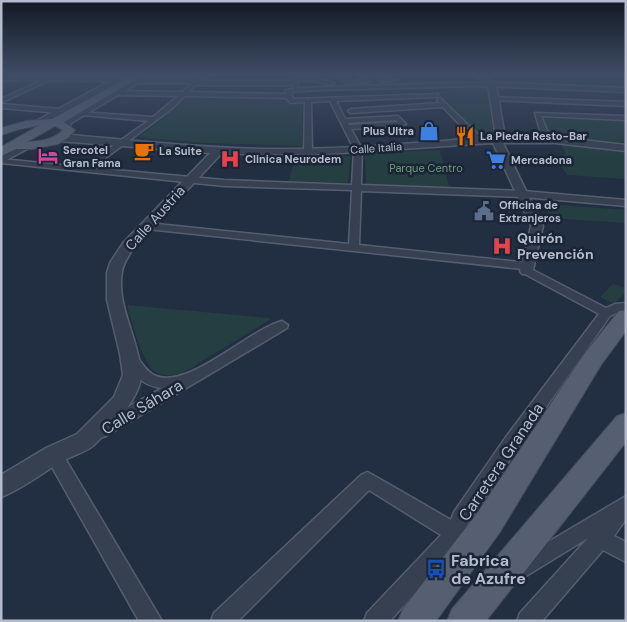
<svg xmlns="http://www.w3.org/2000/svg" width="627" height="622" font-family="'DM Sans',sans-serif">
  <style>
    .green { fill: #243e42 }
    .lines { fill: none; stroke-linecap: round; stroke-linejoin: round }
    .minor-casing { stroke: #555e6f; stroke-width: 3 }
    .tertiary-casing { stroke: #555e6f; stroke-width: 3 }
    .primary-casing { stroke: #40495a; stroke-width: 2 }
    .minor { fill: #374051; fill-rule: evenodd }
    .tertiary { fill: #374051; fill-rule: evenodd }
    .primary { fill: #555f71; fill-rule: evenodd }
    .labels { text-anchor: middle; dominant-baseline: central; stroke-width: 5; stroke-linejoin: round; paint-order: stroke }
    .far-poi-label { font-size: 11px; font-weight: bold; fill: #b3bbcc; stroke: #1c2536; text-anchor: start }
    .far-street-label { font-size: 11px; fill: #b3bbcc; stroke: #1c2536 }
    .far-park-label { font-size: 11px; fill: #689f77; stroke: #1c2536 }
    .street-label { font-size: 14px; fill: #b3bbcc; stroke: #1c2536 }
    .poi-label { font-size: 14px; font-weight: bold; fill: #b3bbcc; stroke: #1c2536; text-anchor: start }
    .near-street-label { font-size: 16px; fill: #b3bbcc; stroke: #1c2536 }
    .near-poi-label { font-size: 16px; font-weight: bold; fill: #b3bbcc; stroke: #1c2536; text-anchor: start }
  </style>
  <rect width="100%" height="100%" fill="#222e42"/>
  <!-- green -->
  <g class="green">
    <path d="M 486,84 L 497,137 L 479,136 L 435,92 L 445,92 L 460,87 L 458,86 Z"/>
    <path d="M 187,97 L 271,99 L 285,99 L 284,101 L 303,102 L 302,146 L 204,143 L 138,137 L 160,121 Z"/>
    <path d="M 539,115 L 626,118 L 626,143 L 547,136 Z"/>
    <path d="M 561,144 L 626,151 L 626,179 L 567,175 L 554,156 L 566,154 Z"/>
    <path d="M 440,150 L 449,187 L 366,184 L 365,153 Z"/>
    <path d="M 351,156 L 348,183 L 289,181 L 295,158 Z"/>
    <path d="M 548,204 L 626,210 L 626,223 L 550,218 L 546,209 L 551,209 Z"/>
    <path d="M 613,284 L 626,288 L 626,292 L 614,304 L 600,297 Z"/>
    <path d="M 127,305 L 269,318 L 271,319 L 181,374 C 173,375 165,377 157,373 C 142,365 132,322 127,305 Z"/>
  </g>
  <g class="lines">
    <defs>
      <g id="minor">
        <path d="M 1,75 L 6,75 L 1,77 Z"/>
        <path d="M 53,75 L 60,75 L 1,103 L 1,99 Z"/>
        <path d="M 206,75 L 213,75 L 201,81 L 291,81 L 292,79 L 309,76 L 334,83 L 331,85 L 309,80 L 297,81 L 297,88 L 481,82 L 626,88 L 626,92 L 481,86 L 318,90 L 291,92 L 293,99 L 438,94 L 436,97 L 336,101 L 345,119 L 398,116 L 406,124 L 403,126 L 351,129 L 362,149 L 361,185 L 523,191 L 626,200 L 626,206 L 523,197 L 361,191 L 359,245 L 528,263 L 534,266 L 531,269 L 606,308 L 615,304 L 626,303 L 626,311 L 618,312 L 610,316 L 518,447 L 468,523 L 462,540 L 390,621 L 364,621 L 367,613 L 441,535 L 369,490 L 238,621 L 211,621 L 214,613 L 361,475 L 367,472 L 373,475 L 451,520 L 454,512 L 506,437 L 599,314 L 523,273 L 521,271 L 523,269 L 147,229 L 142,226 L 147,223 L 349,244 L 352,190 L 224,186 L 1,163 L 1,159 L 83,167 L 148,121 L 82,115 L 80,114 L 80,112 L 153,117 L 178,96 L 116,95 L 113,93 L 116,91 L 182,92 L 192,83 L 137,83 L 134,81 L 137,79 L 196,79 ZM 196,85 L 292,85 L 294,89 L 286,90 L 285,94 L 189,92 ZM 185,96 L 286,98 L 291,103 L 305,102 L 304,152 L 308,154 L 312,152 L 311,102 L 330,101 L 354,149 L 352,185 L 224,180 L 92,168 L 170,110 ZM 396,120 L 398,122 L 349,125 L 348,123 Z"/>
        <path d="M 321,75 L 345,75 L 352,83 L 347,84 L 340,77 Z"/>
        <path d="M 358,75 L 364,75 L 370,82 L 354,83 L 354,81 L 363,80 Z"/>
        <path d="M 374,75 L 380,75 L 383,78 L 397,80 L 381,82 Z"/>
        <path d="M 493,97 L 626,102 L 626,106 L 491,100 Z"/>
        <path d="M 440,98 L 483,139 L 483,143 L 477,143 L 443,107 L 351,113 L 348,111 L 351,109 L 440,103 L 437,100 Z"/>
        <path d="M 1,104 L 60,109 L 63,111 L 60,113 L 1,108 Z"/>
        <path d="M 535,113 L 626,116 L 626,120 L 541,116 L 551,140 L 547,142 L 543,140 Z"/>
        <path d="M 282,321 L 288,325 L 287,328 L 106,436 L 100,438 L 94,436 L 92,431 L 94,426 L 162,388 C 143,386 134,375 125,360 L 127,357 L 137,357 C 142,363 147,373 156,376 C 189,389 248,330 282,321 Z"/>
        <path d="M 54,448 L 60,450 L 162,621 L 139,621 L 48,460 L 46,455 L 48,450 Z"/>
        <path d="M 626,496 L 626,519 L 614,536 L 626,542 L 626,562 L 603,550 L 542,621 L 517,621 L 520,613 L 588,538 L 518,581 L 511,578 L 508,571 L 511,564 Z"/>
      </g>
      <g id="tertiary">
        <path d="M 143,75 L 152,75 L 71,123 L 69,128 L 63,128 L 61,126 L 64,120 Z"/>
        <path d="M 473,75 L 481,75 L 496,84 L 505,137 L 555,137 L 626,145 L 626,151 L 555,143 L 503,143 L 543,226 L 532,274 L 522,274 L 520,271 L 531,226 L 493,143 L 325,154 L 221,154 L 133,248 C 129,256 123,263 122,272 C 116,306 139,339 141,373 C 143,396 110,429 94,445 C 85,453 71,456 60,462 C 41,474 22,489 1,497 L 1,475 L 46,448 L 77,434 L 114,397 L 123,375 L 120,354 L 107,300 L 107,273 L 110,263 L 123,243 L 210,153 L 59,141 L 56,140 L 56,136 L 72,135 C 138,141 203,148 269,149 C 344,150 420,142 496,137 L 488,85 Z"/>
        <path d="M 1,76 L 120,77 L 124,79 L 41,125 L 37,122 L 38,120 L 110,81 L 1,80 Z"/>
        <path d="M 26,143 L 29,144 L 29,148 L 1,163 L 1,156 Z"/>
      </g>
      <g id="primary">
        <path d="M 133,75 L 143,75 L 64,122 L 75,130 L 69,137 L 58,144 L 33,149 L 16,149 L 1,156 L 1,147 L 40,125 L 20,129 L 1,135 L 1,128 L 26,121 L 52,119 ZM 55,126 L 63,130 C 53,140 40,141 27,142 Z"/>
        <path d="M 626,310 L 626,331 L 601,365 L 500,532 L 436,621 L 398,621 L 403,609 L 478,512 L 585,353 L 619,311 Z"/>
        <path d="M 626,413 L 626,442 L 486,621 L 447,621 L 452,609 L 617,416 Z"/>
      </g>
    </defs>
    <!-- minor casing -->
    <use href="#minor" class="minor-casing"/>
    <!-- tertiary casing -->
    <use href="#tertiary" class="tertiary-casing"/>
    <!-- primary casing -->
    <use href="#primary" class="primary-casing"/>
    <!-- minor -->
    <use href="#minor" class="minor"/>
    <!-- tertiary -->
    <use href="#tertiary" class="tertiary"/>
    <!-- primary -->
    <use href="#primary" class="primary"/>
  </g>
  <!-- sky -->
  <linearGradient id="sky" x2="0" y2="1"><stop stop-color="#131924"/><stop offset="0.46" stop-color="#3e4c65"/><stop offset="1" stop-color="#3e4c65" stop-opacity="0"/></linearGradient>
  <rect width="627" height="162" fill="url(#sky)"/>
  <!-- icons -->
  <defs>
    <symbol id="shop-bare" viewBox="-9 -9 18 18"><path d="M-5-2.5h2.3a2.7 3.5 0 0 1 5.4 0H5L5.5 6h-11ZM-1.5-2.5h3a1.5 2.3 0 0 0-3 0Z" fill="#3f7fe0" stroke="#1c2536" stroke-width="2.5" paint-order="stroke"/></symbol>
    <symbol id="restaurant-bare" viewBox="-9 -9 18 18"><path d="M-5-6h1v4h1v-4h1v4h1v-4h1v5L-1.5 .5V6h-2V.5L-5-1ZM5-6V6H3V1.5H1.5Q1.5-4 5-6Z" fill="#e8710a" stroke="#1c2536" stroke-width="2.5" paint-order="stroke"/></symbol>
    <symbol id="cafe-bare" viewBox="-9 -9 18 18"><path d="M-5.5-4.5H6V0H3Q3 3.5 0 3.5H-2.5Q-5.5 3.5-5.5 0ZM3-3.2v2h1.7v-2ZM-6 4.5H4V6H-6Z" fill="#e8710a" stroke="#1c2536" stroke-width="2.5" paint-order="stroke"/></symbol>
    <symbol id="hotel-bare" viewBox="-9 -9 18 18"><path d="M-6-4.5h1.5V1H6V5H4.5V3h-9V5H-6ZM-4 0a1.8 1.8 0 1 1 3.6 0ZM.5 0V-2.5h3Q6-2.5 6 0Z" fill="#d1479c" stroke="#1c2536" stroke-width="2.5" paint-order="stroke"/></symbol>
    <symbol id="hospital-bare" viewBox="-9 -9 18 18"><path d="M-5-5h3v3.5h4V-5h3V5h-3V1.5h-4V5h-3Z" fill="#e0444e" stroke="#1c2536" stroke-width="2.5" paint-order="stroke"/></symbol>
    <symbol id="supermarket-bare" viewBox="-9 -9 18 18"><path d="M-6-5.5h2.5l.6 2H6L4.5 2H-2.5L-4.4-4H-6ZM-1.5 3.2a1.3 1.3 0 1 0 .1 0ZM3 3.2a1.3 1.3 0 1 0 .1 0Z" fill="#3f7fe0" stroke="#1c2536" stroke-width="2.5" paint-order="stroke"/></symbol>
    <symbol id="civic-bare" viewBox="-9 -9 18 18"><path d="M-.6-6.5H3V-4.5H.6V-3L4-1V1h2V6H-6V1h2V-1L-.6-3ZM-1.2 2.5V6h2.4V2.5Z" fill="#5c6f8a" stroke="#1c2536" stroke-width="2.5" paint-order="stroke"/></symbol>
    <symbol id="bus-bare" viewBox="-9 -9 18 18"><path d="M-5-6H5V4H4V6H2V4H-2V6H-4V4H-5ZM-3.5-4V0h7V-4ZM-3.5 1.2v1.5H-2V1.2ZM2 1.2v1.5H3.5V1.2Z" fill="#1a4fb4" stroke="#1c2536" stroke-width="2.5" paint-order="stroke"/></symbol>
  </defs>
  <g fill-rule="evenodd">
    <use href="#shop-bare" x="415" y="117" width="28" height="28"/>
    <use href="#restaurant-bare" x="451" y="122" width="28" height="28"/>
    <use href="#cafe-bare" x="130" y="137" width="28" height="28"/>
    <use href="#hotel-bare" x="34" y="142" width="28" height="28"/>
    <use href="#hospital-bare" x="216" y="145" width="28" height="28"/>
    <use href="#supermarket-bare" x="482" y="146" width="28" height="28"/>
    <use href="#civic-bare" x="470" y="197" width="28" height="28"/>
    <use href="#hospital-bare" x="488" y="232" width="28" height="28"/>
    <use href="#bus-bare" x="422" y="555" width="28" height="28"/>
  </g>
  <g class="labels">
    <!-- far-poi labels -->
    <g class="far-poi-label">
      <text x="414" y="131" text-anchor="end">Plus Ultra</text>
      <text x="480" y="136">La Piedra Resto-Bar</text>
      <text x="63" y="150">Sercotel<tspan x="63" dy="13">Gran Fama</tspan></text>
      <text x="159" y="151">La Suite</text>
      <text x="245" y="159">Clinica Neurodem</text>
      <text x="511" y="160">Mercadona</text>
      <text x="499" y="205">Officina de<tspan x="499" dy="13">Extranjeros</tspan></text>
    </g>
    <!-- far-street labels -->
    <g class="far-street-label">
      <text transform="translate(376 148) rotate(-4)">Calle Italia</text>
    </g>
    <!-- far-park labels -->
    <g class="far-park-label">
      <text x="426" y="168">Parque Centro</text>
    </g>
    <!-- street labels -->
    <g class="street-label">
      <text transform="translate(155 218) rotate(-48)">Calle Austria</text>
    </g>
    <!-- poi labels -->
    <g class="poi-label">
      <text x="517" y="238">Quirón<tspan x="517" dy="16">Prevención</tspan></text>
    </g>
    <!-- near-street labels -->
    <g class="near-street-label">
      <text transform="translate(142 407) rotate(-31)">Calle Sáhara</text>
      <text transform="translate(501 462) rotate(-56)">Carretera Granada</text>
    </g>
    <!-- near-poi labels -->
    <g class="near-poi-label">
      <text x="451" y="560">Fabrica<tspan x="451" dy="18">de Azufre</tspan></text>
    </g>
  </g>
  <!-- border -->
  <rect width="627" height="622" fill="none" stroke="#b3bbcc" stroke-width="5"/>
</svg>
